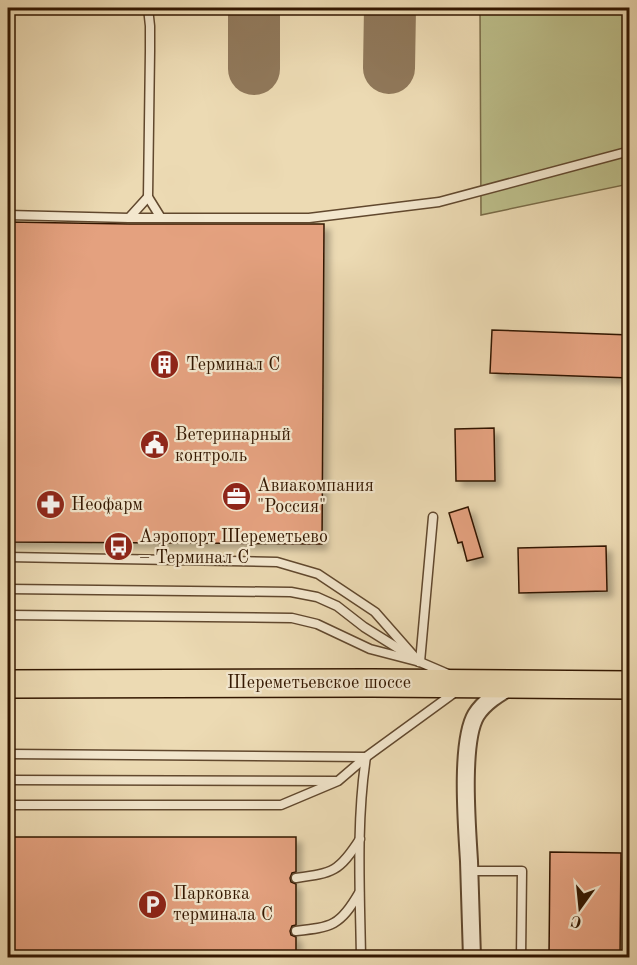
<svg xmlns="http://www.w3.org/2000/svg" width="637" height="965" font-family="'Old Standard TT',serif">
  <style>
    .green { fill: #bcbe8a; stroke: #786a46; stroke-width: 1.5 }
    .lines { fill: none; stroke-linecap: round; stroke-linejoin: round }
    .taxiway { stroke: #90785a; stroke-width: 52 }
    .building { fill: #e4a17f; stroke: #331701; stroke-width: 1.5; filter: url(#shadow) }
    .lane-casing { stroke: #61482e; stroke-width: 11 }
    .street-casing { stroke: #61482e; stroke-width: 20 }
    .primary-casing { stroke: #331701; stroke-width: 30 }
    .lane { stroke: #f3e7ce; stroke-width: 8 }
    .street { stroke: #f3e7ce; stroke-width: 16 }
    .primary { stroke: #ecdab3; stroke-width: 27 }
    .labels { text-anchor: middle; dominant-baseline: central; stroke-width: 4.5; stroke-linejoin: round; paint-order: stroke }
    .poi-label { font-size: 18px; fill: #331701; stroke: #f3e7ce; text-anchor: start }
    .street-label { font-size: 18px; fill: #331701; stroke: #f3e7ce }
  </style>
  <defs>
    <filter id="shadow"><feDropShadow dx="5.5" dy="5.5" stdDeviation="3" flood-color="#0004"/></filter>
  </defs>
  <rect width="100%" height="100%" fill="#ecdab3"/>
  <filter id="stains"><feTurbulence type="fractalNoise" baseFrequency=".00333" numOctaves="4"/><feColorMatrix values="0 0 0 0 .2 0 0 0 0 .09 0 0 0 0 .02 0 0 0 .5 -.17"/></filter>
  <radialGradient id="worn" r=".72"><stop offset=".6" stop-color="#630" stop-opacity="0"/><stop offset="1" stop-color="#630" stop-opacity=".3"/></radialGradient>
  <!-- green -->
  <path class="green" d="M 480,8 L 629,8 L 629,184 L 481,215 Z"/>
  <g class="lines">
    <!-- taxiway -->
    <g class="taxiway">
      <path d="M 389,68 L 390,8"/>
      <path d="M 254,69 L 254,8"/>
    </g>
  </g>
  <!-- building -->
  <g class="building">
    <path d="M 8,222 L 129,224 L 324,224 L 322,544 L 8,542 Z"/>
    <path d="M 492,330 L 630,335 L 630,378 L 490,373 Z"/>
    <path d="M 494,428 L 495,481 L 456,481 L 455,429 Z"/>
    <path d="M 468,507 L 483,557 L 467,561 L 462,542 L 458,543 L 449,513 Z"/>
    <path d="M 606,546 L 607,591 L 519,593 L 518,548 Z"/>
    <path d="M 8,837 L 296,837 L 296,872 L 292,873 L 290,878 L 291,882 L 296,884 L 296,925 L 292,926 L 290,931 L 291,935 L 296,937 L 296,957 L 8,957 Z"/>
    <path d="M 550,852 L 621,853 L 620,957 L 549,957 Z"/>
  </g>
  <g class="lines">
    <defs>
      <g id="lane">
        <path d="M 148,8 L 150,26 L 150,51 L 148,197 L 161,218 L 309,218 L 439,202 L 630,151"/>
        <path d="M 8,215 L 129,218 L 148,197"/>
        <path d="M 129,218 L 161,218"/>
        <path d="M 8,557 L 277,562 L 318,574 L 375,612 L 419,662"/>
        <path d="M 8,589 L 291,592 L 317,597 L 337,606 L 364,627 L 412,657"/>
        <path d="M 8,615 L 292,618 L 317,624 L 370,649 L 420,662 L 448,674"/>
        <path d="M 420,662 L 433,517"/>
        <path d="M 8,754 L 366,757 C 356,822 360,892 361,958"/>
        <path d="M 8,780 L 335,781"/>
        <path d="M 8,805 L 281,805 L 338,781 L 366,757 L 458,690"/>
        <path d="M 469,871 L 522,871 L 521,958"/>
        <path d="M 296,878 C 333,873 339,872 360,839"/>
        <path d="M 296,931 C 332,927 340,926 359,893"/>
      </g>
      <path id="street" d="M 472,958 C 471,925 470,893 469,861 C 467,827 460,742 476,715 C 484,702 499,693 511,686"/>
      <path id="primary" d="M 8,684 L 372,683 L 630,685"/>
    </defs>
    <!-- lane casing -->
    <use href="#lane" class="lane-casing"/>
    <!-- street casing -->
    <use href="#street" class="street-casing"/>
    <!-- primary casing -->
    <use href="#primary" class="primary-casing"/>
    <!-- lane -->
    <use href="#lane" class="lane"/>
    <!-- street -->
    <use href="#street" class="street"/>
    <!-- primary -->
    <use href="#primary" class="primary"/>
  </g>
  <!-- icons -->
  <defs>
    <symbol id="building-disc" viewBox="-11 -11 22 22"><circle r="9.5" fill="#8f2418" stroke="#f3e7ce"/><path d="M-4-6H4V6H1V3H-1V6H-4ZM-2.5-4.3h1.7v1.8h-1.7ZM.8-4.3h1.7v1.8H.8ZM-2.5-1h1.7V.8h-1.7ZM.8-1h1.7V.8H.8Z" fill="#fff"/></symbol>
    <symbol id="civic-disc" viewBox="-11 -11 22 22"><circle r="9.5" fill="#8f2418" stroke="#f3e7ce"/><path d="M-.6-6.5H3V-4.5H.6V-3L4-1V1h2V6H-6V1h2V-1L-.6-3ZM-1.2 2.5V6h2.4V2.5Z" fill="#fff"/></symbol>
    <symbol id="office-disc" viewBox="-11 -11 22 22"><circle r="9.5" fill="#8f2418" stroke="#f3e7ce"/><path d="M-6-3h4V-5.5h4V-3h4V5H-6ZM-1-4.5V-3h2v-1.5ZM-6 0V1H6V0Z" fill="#fff"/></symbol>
    <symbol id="pharmacy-disc" viewBox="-11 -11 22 22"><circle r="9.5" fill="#8f2418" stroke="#f3e7ce"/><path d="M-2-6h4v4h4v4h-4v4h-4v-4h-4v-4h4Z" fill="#fff"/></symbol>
    <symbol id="bus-disc" viewBox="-11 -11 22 22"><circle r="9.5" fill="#8f2418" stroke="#f3e7ce"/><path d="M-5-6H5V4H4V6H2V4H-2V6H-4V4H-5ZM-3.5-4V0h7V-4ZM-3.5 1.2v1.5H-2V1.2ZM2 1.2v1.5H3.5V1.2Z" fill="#fff"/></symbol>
    <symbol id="parking-disc" viewBox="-11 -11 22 22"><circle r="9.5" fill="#8f2418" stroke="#f3e7ce"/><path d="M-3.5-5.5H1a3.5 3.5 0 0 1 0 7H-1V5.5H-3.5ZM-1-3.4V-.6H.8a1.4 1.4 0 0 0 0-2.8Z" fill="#fff"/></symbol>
  </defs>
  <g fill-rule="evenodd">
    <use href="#building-disc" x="148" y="348" width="33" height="33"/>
    <use href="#civic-disc" x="138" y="428" width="33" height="33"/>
    <use href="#office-disc" x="220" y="480" width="33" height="33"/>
    <use href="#pharmacy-disc" x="34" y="488" width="33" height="33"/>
    <use href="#bus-disc" x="102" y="530" width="33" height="33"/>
    <use href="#parking-disc" x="136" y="888" width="33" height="33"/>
  </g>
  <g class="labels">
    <!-- poi labels -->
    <g class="poi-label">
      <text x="186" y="365">Терминал C</text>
      <text x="175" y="435">Ветеринарный<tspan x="175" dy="21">контроль</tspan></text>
      <text x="257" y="486">Авиакомпания<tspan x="257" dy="21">"Россия"</tspan></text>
      <text x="71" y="505">Неофарм</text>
      <text x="139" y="537">Аэропорт Шереметьево<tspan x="139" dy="21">– Терминал C</tspan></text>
      <text x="173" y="894">Парковка<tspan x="173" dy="21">терминала C</tspan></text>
    </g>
    <!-- street labels -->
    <g class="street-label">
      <text x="319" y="683">Шереметьевское шоссе</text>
    </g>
  </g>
  <!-- margin -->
  <rect width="637" height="965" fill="none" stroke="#ecdab3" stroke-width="30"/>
  <rect x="9" y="9" width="619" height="947" fill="none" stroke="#331701" stroke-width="3"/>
  <rect x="15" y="15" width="607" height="935" fill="none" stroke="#331701" stroke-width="1.5"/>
  <!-- north arrow -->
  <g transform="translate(580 908) rotate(195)" stroke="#f3e7ce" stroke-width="4.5" paint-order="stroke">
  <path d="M0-4.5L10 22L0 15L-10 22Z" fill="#331701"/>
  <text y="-9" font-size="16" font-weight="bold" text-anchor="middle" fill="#331701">С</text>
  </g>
  <rect width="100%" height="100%" filter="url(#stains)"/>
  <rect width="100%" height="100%" fill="url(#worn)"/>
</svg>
